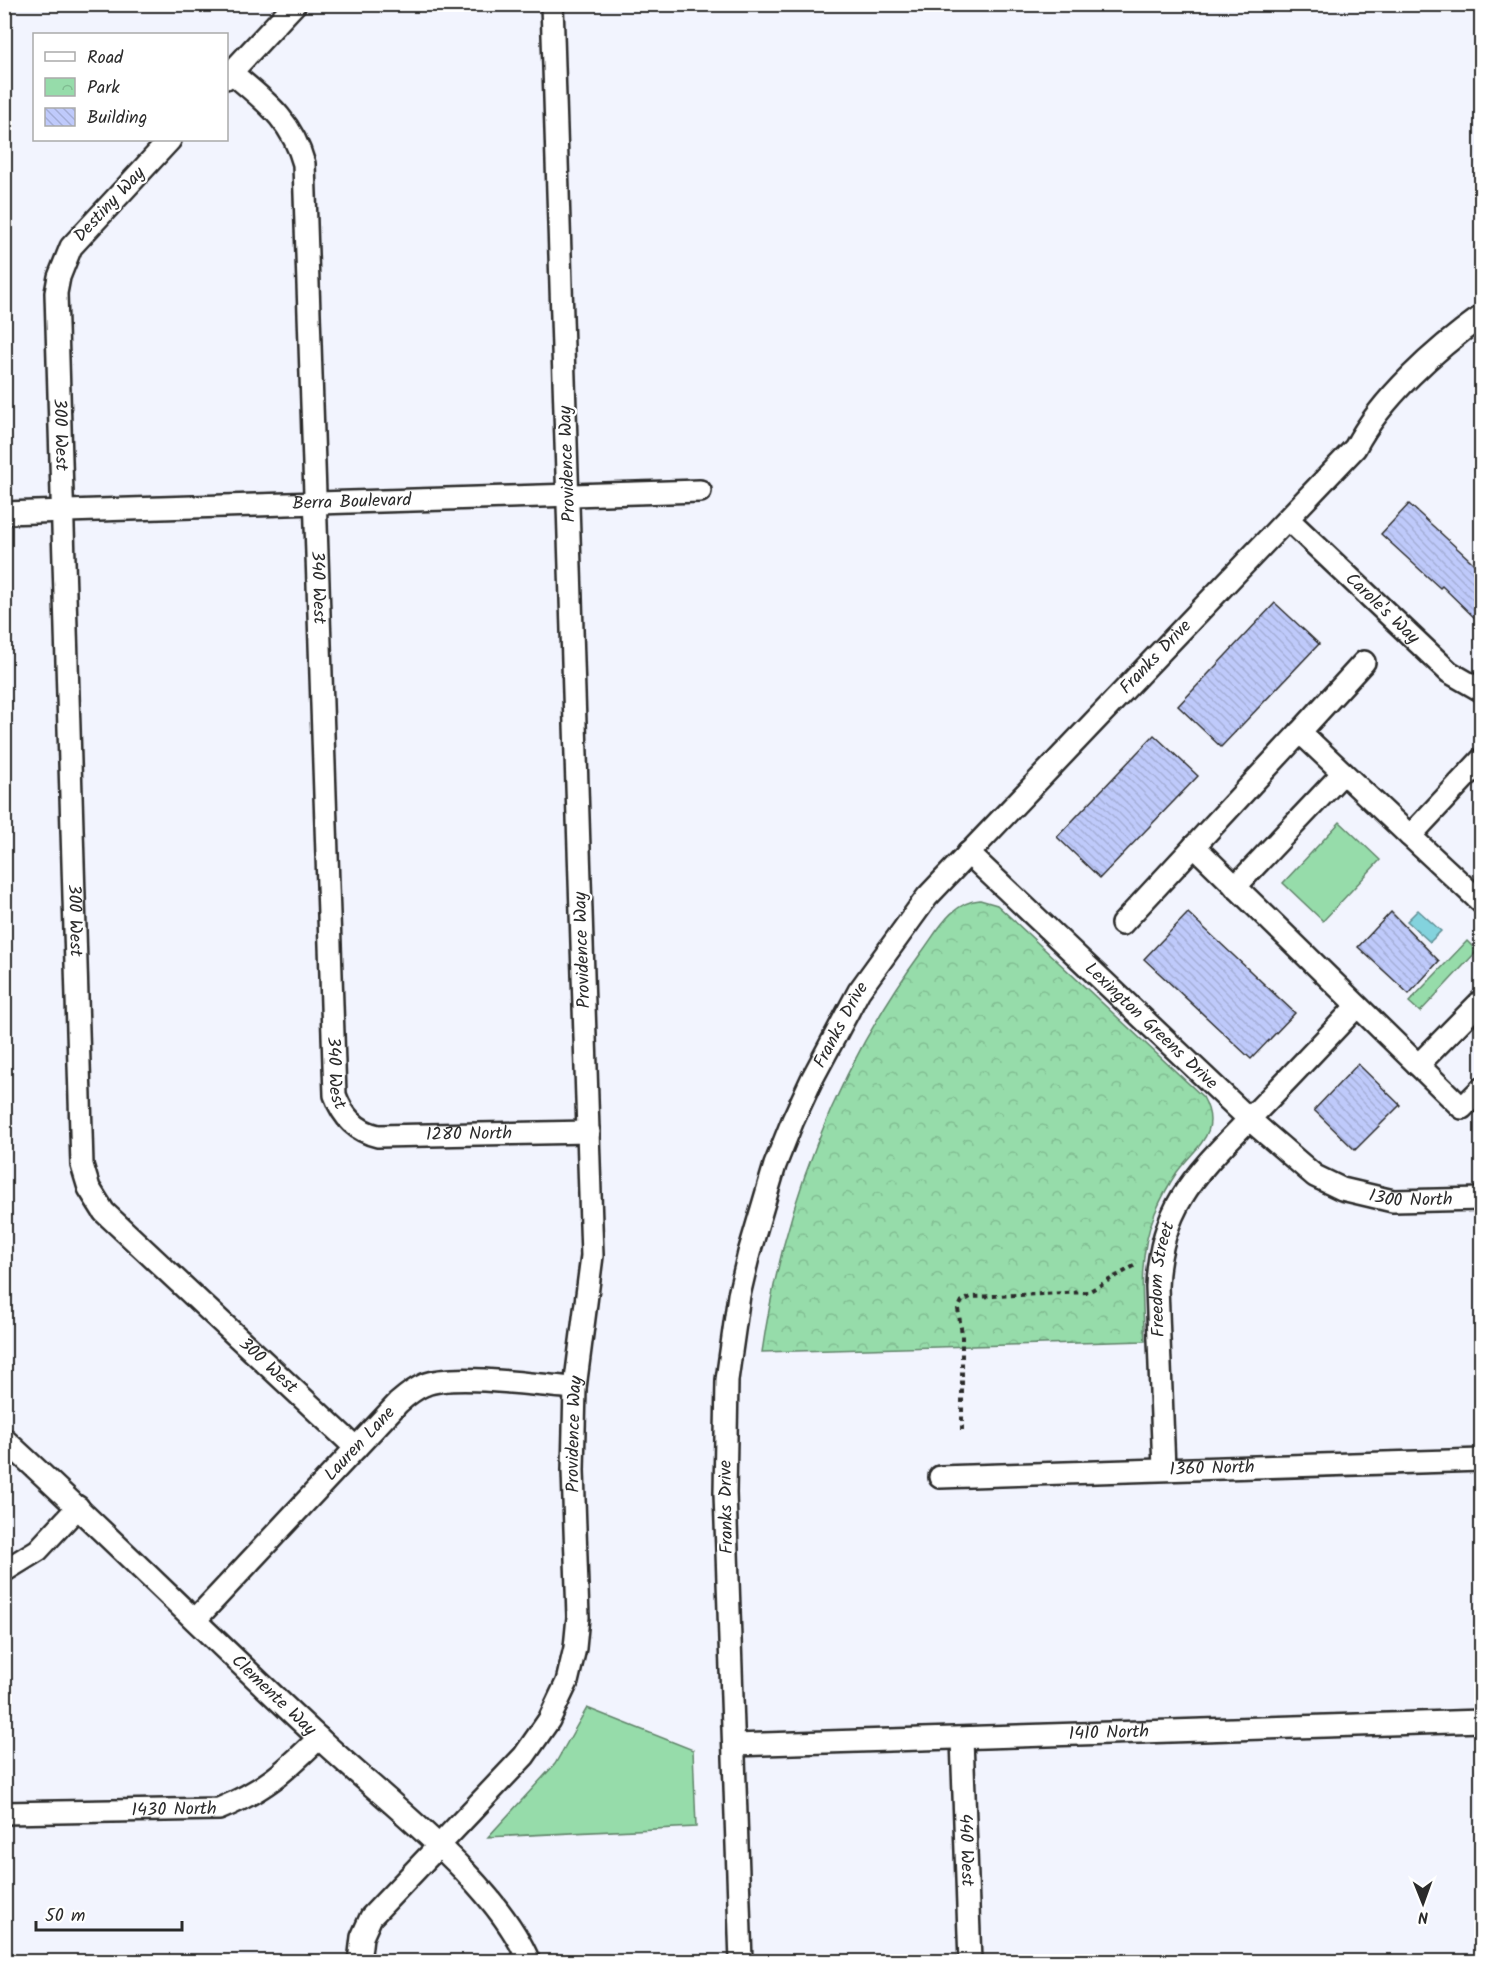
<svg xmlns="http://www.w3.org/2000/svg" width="1486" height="1966" font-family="Kalam,sans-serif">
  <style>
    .grass { fill: #96dcaa; stroke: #60846a; stroke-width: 1.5 }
    .park { fill: url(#park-crowns); stroke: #60846a; stroke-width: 1.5 }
    .water { fill: #83d3dd; stroke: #609096; stroke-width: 1.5 }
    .building { fill: url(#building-back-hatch); stroke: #2b2b2b; stroke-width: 1.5 }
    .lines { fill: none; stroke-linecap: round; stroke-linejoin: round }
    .minor-casing { stroke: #2b2b2b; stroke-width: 26 }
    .path { stroke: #2b2b2b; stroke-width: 4; stroke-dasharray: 4.5 4.5; stroke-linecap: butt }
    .minor { stroke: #fff; stroke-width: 21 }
    .labels { text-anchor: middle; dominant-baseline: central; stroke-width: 4.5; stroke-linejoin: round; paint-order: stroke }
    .street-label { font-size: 18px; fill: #2b2b2b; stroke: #fff }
  </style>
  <defs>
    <pattern id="park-crowns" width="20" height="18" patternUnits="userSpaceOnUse" patternTransform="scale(1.5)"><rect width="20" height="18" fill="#96dcaa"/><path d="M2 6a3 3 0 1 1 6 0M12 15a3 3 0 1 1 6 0" fill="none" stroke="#81bd92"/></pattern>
    <pattern id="building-back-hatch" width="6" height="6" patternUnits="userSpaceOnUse" patternTransform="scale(1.5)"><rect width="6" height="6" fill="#bfcafb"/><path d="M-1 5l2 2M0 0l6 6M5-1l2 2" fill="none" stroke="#a4aed7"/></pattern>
  </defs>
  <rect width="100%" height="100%" fill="#f2f4fe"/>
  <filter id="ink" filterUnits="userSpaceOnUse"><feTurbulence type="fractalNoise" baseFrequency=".0167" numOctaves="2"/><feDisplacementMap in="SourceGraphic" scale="12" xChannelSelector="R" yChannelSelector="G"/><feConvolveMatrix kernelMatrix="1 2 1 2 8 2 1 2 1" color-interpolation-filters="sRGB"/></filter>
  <g filter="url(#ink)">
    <!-- grass -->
    <g class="grass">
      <path d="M 1340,822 L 1380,860 L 1323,921 L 1283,883 Z"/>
      <path d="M 1467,941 L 1477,951 L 1420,1012 L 1409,1002 Z"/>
      <path d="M 587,1708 L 693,1750 L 696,1827 L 488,1837 L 555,1764 Z"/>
    </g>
    <!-- park -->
    <path class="park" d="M 980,900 L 997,905 L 1203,1097 C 1223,1133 1196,1146 1177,1172 C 1169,1184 1161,1199 1155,1213 C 1138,1253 1142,1298 1145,1341 L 762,1352 C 783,1208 835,1071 921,953 C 937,932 951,902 980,900 Z"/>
    <!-- water -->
    <path class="water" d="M 1418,910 L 1441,931 L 1430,942 L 1407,921 Z"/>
    <!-- building -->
    <g class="building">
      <path d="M 1409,504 L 1482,571 L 1482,625 L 1442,586 L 1440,588 L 1381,534 Z"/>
      <path d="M 1275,603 L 1319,644 L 1221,747 L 1178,706 Z"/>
      <path d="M 1154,735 L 1198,776 L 1100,878 L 1057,837 Z"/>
      <path d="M 1391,912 L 1439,961 L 1409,994 L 1358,947 Z"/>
      <path d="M 1188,913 L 1295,1013 L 1251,1059 L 1144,959 Z"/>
      <path d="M 1358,1064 L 1400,1105 L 1355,1150 L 1314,1110 Z"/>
    </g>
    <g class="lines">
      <defs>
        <g id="minor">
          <path id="s1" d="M 232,73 C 265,101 292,120 304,164 L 335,1095 C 343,1117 356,1131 378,1136 L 589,1132"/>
          <path d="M 226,78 L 295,4"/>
          <path id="s2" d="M 170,140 L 71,247 L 59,277 L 56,293 L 82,1165 L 89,1188 L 104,1212 L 356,1448"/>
          <path id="s3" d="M 4,513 L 700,491"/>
          <path id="s4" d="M 1288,519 L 1449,672 L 1482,691"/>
          <path d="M 1364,662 L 1300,732 L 1410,836 L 1482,759"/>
          <path d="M 1410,836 L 1482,903"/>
          <path d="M 1194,846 L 1462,1108 L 1482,1088"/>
          <path id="s5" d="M 968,853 L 1249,1119 L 1315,1176 L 1342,1189 L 1393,1201 L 1482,1199"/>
          <path d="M 1235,887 L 1343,773"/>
          <path d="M 1122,924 L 1300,732"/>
          <path d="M 1418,1065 L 1482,1000"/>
          <path id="s6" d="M 4,1439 C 111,1537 213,1640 320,1739 C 383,1799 497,1882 529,1962"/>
          <path id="s7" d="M 1164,1469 L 1157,1287 C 1160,1200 1204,1167 1259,1109 C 1292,1075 1325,1040 1357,1006"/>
          <path id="s8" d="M 940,1477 L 1482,1460"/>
          <path d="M 4,1571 L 38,1550 L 78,1507"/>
          <path id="s9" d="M 196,1619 L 398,1403 C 406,1396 414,1389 424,1385 C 454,1372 539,1386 575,1388"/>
          <path id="s10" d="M 962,1739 L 970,1962"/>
          <path id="s11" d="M 735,1745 L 1482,1721"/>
          <path id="s12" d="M 4,1813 L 219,1809 C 265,1790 284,1772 319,1738"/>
          <path id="s13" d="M 359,1962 L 362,1937 L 371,1917 L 524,1756 L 549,1720 L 567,1682 L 575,1648 L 578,1617 L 573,1470 L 575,1388 L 592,1256 L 552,4"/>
          <path id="s14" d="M 741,1962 L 725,1493 L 727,1380 L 739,1295 L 749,1253 L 775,1165 L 793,1120 L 812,1079 L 859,991 L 927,897 L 1355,448 C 1381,398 1436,349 1482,316"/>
        </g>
      </defs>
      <!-- minor casing -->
      <use href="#minor" class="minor-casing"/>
      <!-- path -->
      <path class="path" d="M 962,1430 L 962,1334 L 958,1309 L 962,1301 L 971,1297 L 1088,1292 L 1134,1266"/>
      <!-- minor -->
      <use href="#minor" class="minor"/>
    </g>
  </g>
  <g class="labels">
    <!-- street labels -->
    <g class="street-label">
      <text transform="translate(110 205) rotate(-47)">Destiny Way</text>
      <text stroke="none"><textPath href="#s2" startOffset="336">300 West</textPath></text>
      <text transform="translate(568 464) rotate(-92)">Providence Way</text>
      <text stroke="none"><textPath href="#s3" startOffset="348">Berra Boulevard</textPath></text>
      <text stroke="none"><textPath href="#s1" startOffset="542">340 West</textPath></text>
      <text stroke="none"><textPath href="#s4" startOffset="130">Carole's Way</textPath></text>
      <text stroke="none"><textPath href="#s14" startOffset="1444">Franks Drive</textPath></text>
      <text stroke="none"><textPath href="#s2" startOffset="822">300 West</textPath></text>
      <text transform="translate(583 950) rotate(-92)">Providence Way</text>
      <text stroke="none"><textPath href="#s14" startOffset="958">Franks Drive</textPath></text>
      <text stroke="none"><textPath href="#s5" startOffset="252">Lexington Greens Drive</textPath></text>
      <text stroke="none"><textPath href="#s1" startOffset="1028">340 West</textPath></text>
      <text stroke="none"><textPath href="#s1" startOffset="1203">1280 North</textPath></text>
      <text stroke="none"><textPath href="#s5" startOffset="574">1300 North</textPath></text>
      <text stroke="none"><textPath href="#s7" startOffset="190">Freedom Street</textPath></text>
      <text stroke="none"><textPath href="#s2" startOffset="1344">300 West</textPath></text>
      <text stroke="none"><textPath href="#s13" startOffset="604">Providence Way</textPath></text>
      <text stroke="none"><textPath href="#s9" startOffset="240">Lauren Lane</textPath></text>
      <text stroke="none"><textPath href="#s8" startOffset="272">1360 North</textPath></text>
      <text transform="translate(727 1507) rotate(-91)">Franks Drive</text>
      <text stroke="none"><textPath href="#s6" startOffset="372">Clemente Way</textPath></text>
      <text stroke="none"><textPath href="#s11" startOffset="374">1410 North</textPath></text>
      <text stroke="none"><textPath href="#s12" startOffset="170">1430 North</textPath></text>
      <text stroke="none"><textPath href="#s10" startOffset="111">440 West</textPath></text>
    </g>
  </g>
  <!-- margin -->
  <rect width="1486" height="1966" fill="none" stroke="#fff" stroke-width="24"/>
  <rect x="12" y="12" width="1462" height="1942" fill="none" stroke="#2b2b2b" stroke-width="2" filter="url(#ink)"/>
  <!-- legend -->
  <rect x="33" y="33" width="195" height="108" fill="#ffffff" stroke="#aaaaaa" stroke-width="1.5"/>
  <rect x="45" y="52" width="30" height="9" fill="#ffffff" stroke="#aaaaaa" stroke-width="1.5"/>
  <text x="87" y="63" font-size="18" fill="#2b2b2b">Road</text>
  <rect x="45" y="78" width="30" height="18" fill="url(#park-crowns)" stroke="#aaaaaa" stroke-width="1.5"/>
  <text x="87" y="93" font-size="18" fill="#2b2b2b">Park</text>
  <rect x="45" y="108" width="30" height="18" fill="url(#building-back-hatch)" stroke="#aaaaaa" stroke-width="1.5"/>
  <text x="87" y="123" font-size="18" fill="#2b2b2b">Building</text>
  <!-- north arrow -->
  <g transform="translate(1423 1903) rotate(179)" stroke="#ffffff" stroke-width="4.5" paint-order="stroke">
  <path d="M0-4.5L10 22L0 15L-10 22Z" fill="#2b2b2b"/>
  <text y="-9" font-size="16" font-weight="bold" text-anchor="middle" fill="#2b2b2b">N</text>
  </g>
  <!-- scale -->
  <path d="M36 1921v9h146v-9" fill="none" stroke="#2b2b2b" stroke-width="3"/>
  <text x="45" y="1921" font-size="18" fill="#2b2b2b" stroke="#ffffff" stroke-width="4.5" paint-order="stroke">50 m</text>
</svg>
